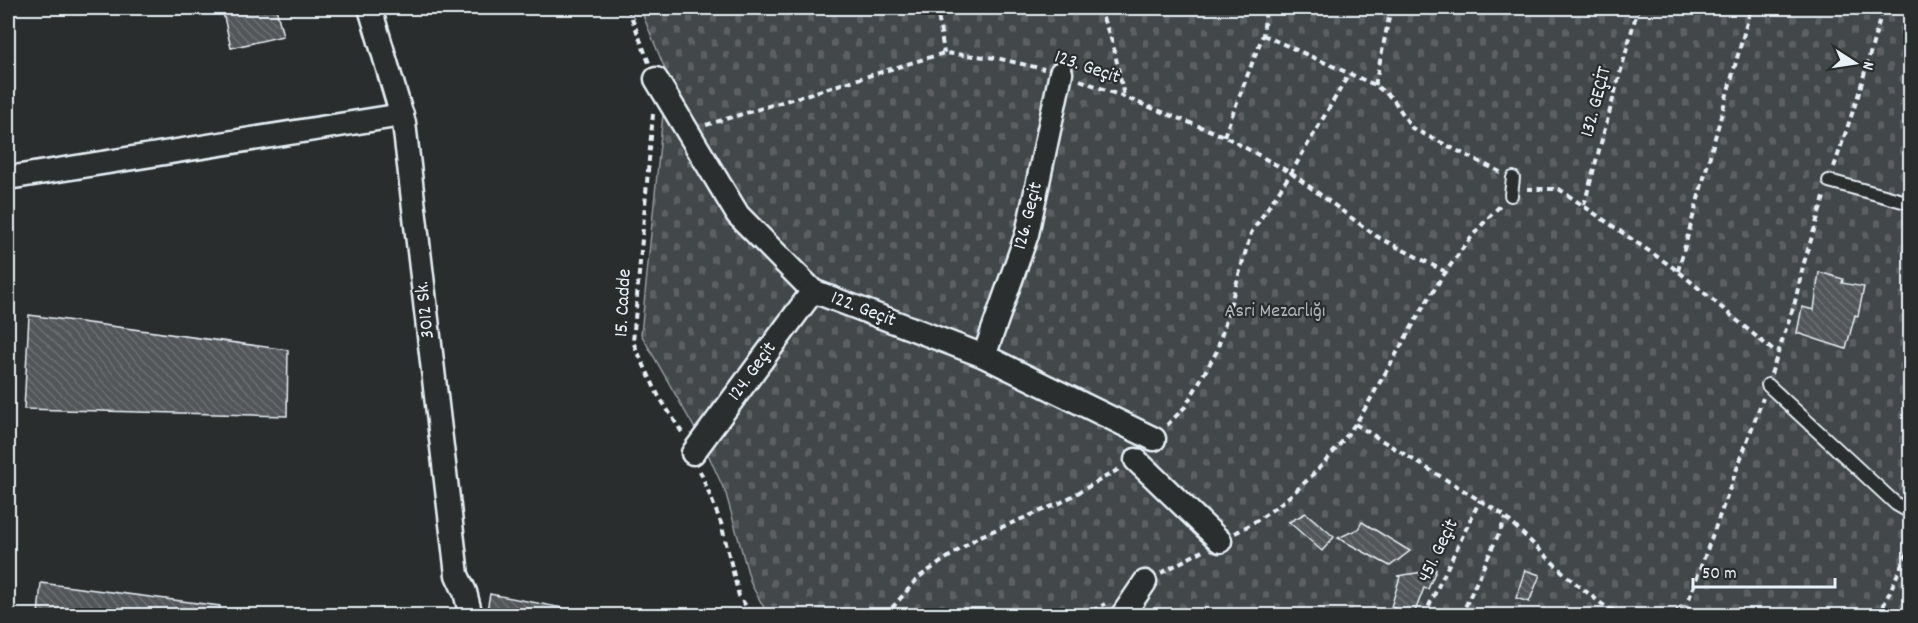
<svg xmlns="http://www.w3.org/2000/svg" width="1918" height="623" font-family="Dekko,sans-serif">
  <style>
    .cemetery { fill: url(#cemetery-stones); stroke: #959ca0; stroke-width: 1.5 }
    .building { fill: url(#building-back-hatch); stroke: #e8f1f8; stroke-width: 1.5 }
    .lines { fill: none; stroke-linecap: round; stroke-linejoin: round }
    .service-casing { stroke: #e8f1f8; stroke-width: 16 }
    .minor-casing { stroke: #e8f1f8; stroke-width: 27 }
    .path { stroke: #e8f1f8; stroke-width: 4; stroke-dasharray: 6 4.5; stroke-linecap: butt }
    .service { stroke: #2a2d2e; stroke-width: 12 }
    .minor { stroke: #2a2d2e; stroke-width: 22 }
    .labels { text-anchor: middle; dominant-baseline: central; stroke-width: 4.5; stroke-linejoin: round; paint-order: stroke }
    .street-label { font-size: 20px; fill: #e8f1f8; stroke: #2a2d2e }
    .park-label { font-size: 20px; fill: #aeb5ba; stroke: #2a2d2e }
  </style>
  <defs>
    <pattern id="cemetery-stones" width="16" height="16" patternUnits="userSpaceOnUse" patternTransform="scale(1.5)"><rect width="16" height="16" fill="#424648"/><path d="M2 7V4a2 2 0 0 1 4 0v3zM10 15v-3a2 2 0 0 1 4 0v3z" fill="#5d6163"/></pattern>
    <pattern id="building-back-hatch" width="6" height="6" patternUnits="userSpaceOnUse" patternTransform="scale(1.5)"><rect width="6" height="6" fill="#535759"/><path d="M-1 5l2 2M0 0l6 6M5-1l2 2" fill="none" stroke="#6c7072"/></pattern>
  </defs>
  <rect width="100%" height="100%" fill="#2a2d2e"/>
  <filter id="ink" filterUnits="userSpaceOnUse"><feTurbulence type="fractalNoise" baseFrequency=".0167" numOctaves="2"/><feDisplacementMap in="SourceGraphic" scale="12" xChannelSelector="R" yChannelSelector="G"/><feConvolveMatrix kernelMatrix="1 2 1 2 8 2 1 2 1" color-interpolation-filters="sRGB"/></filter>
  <g filter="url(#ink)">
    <!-- cemetery -->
    <path class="cemetery" d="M 640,8 L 1910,8 L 1910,615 L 768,615 L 751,584 L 726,494 L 703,443 L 641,334 L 667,74 Z"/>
    <!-- building -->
    <g class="building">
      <path d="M 222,8 L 276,8 L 283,36 L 231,48 Z"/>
      <path d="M 1819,272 L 1843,279 L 1842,283 L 1864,287 L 1858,316 L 1855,315 L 1846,349 L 1797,333 L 1802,307 L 1814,310 Z"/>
      <path d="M 29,315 L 288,350 L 287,416 L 24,409 Z"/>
      <path d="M 1306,513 L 1334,537 L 1322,551 L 1289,522 Z"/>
      <path d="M 1362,522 L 1410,551 L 1390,566 L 1338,538 L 1358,529 Z"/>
      <path d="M 1436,570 L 1428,589 L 1424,588 L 1414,614 L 1391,607 L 1400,577 L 1397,576 Z"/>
      <path d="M 1525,570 L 1540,575 L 1529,602 L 1516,598 Z"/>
      <path d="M 41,583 L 220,606 L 219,615 L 38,615 Z"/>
      <path d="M 490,594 L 563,608 L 562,615 L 486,615 Z"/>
    </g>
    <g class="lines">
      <defs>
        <g id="service">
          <path d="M 1829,181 L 1910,203"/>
          <path d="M 1511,195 L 1513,178"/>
          <path d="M 1768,385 L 1896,504 L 1910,512"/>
          <path d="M 1683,613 L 1691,616"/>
        </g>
        <g id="minor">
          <path d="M 370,8 L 404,123 L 457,575 L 465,592 L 471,616"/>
          <path d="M 656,79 L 738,215 L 813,291 L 984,356 L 1154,439"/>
          <path d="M 8,178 L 402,115"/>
          <path d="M 984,356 L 1027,234 L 1061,73"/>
          <path d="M 693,453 L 813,291"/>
          <path d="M 1136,460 L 1220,541"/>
          <path d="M 1122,616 L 1145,582"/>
        </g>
      </defs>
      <!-- service casing -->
      <use href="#service" class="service-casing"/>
      <!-- minor casing -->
      <use href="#minor" class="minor-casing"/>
      <!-- path -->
      <g class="path">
        <path d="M 628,8 L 649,63"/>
        <path d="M 937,8 L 944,53"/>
        <path d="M 1099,8 L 1113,44 L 1124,96"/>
        <path d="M 1263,35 L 1375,85 L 1393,99 L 1412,128 L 1502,173"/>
        <path d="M 1080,80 L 1224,136 L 1291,173 L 1376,236 L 1444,271"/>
        <path d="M 1375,85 L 1391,8"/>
        <path d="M 653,114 L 633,342 L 658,395 L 683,434"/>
        <path d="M 706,125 L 944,53 L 996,58 L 1044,69"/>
        <path d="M 1224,136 L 1263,35 L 1266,8"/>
        <path d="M 1834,167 L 1858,96 L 1883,8"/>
        <path d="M 1527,189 L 1559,189 L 1678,271 L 1776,353"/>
        <path d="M 1584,205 L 1638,8"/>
        <path d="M 1678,271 L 1751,8"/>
        <path d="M 1771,374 L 1795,302 L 1803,266 L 1825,194"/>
        <path d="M 1355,424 L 1502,514 L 1569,578 L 1607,608 L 1632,616"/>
        <path d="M 1167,425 L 1185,407 L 1217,351 L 1251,233 L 1291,173 L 1349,74"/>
        <path d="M 700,471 L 721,523 L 739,596 L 753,616"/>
        <path d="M 1235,533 C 1281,510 1326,466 1355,424 C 1366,409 1374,392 1383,377 C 1418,317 1450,254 1501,205"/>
        <path d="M 1161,573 L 1202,551"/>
        <path d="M 1689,599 L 1763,398"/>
        <path d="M 885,616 L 919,577 L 978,537 L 1060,503 L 1121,468"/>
        <path d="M 1083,616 L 1105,604"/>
        <path d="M 1424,616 L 1480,500"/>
        <path d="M 1461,616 L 1506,518"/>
        <path d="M 1879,616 L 1910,546"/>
      </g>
      <!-- service -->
      <use href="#service" class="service"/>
      <!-- minor -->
      <use href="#minor" class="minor"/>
    </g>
  </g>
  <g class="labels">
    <!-- street labels -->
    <g class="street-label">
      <text transform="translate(1087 68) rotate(19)">123. Geçit</text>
      <text transform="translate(1597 102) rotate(-75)">132. GEÇİT</text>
      <text transform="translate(1029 216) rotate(-76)">126. Geçit</text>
      <text transform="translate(624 303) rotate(-87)">15. Cadde</text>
      <text transform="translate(426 310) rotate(-96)">3012 Sk.</text>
      <text transform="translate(863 310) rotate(21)">122. Geçit</text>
      <text transform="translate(753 372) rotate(-54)">124. Geçit</text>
      <text transform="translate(1439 551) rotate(-64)">451. Geçit</text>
    </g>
    <!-- park labels -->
    <g class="park-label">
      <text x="1275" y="312">Asri Mezarlığı</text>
    </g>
  </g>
  <!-- margin -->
  <rect width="1918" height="623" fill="none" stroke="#2a2d2e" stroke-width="30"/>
  <rect x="15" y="15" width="1888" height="593" fill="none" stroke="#e8f1f8" stroke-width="2" filter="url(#ink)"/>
  <!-- north arrow -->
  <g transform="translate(1855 63) rotate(102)" stroke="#2a2d2e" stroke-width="4.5" paint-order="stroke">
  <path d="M0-4.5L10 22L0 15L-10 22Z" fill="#e8f1f8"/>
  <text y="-9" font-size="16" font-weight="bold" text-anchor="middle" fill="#e8f1f8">N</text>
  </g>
  <!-- scale -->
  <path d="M1693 578v9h142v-9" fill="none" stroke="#e8f1f8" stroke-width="3"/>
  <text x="1702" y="578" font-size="18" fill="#e8f1f8" stroke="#2a2d2e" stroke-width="4.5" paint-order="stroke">50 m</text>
</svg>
